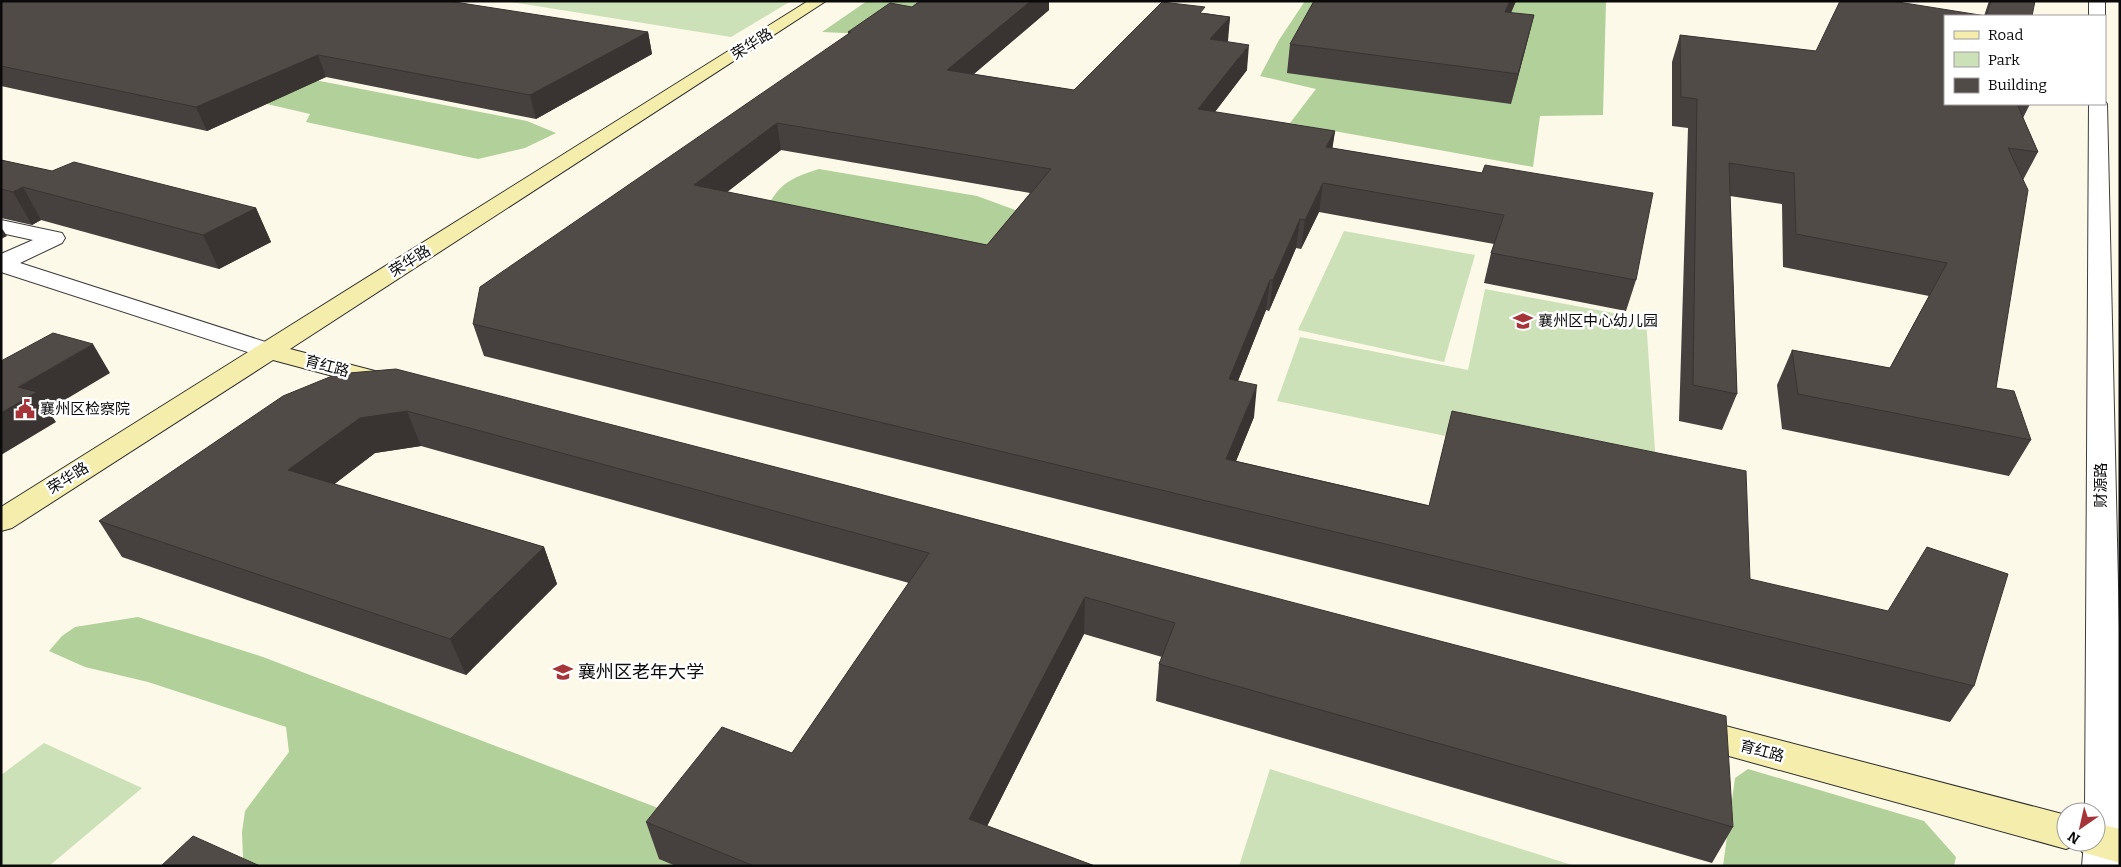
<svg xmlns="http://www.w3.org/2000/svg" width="2121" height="867" font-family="Bitter,'Noto Sans SC',serif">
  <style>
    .green { fill: #cde1b8 }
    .forest { fill: #b1d09a }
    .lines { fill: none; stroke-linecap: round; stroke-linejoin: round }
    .street-casing { stroke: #3d3d3d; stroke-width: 2 }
    .secondary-casing { stroke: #2c2c2c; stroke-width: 2 }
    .street { fill: #fff; fill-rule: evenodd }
    .secondary { fill: #f4edac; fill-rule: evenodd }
    .wall { fill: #46403e; fill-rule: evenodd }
    .shaded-wall { fill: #393432 }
    .building { fill: #514b48; stroke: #393432; fill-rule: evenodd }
    .labels { text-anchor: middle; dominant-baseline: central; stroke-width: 5; stroke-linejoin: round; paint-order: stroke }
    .street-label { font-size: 15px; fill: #0a0a0a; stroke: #fff }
    .poi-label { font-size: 15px; fill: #0a0a0a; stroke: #fff; text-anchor: start }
    .near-poi-label { font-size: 18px; fill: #0a0a0a; stroke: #fff; text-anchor: start }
  </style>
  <rect width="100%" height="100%" fill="#fcf9e9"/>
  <!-- green -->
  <g class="green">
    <path d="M 505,1 L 791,1 L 731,37 Z"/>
    <path d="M 1344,231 L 1475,255 L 1444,362 L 1298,330 Z"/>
    <path d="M 1485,289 L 1646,319 L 1657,480 L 1277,401 L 1300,337 L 1468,370 Z"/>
    <path d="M 44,743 L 142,788 L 49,866 L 1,866 L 1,775 Z"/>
    <path d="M 1270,769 L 1575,866 L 1239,866 Z"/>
  </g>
  <!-- forest -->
  <g class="forest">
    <path d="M 867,1 L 934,1 L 890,35 L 822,32 Z"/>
    <path d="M 1305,1 L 1606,1 L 1603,115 L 1540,116 L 1533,167 L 1290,123 L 1316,89 L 1260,76 L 1279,40 Z"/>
    <path d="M 138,46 L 527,121 L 556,133 L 525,148 L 478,159 L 306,122 L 310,114 L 113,68 Z"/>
    <path d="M 819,169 L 977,196 L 1021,212 L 976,257 L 764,214 C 778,184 788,179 819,169 Z"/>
    <path d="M 138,617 L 263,657 L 666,811 L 697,840 L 673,866 L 255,866 L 243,858 L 242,832 L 245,811 L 289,752 L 286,727 L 148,682 L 85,667 L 49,651 L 62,636 L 75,627 Z"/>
    <path d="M 1748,769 L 1924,821 L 1956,857 L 1954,866 L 1723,866 L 1735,778 Z"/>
  </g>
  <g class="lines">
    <defs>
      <g id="street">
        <rect x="2089" y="1" width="16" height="15"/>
        <path d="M 2105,101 L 2107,104 L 2120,671 L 2120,866 L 2082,866 L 2084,842 L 2096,842 L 2096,812 L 2085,812 L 2089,104 L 2105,104 Z"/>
        <path d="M 1,220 L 62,233 L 65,238 L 62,243 L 20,263 L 278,346 L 282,351 L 278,356 L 269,359 L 260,356 L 1,272 L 1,254 L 33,240 L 1,233 Z"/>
      </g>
      <g id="secondary">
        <path d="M 808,1 L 826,1 L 290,349 L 398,377 L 402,383 L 398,389 L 389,391 L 273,360 L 12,528 L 1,531 L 1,507 Z"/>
        <path d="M 1691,717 L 2066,815 L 2066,842 L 2096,842 L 2096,823 L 2120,829 L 2120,863 L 2082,852 L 2079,844 L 2066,849 L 1678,742 L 1673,732 L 1678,722 Z"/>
      </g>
    </defs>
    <!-- street casing -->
    <use href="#street" class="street-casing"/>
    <!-- secondary casing -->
    <use href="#secondary" class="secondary-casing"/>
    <!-- street -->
    <use href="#street" class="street"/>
    <!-- secondary -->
    <use href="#secondary" class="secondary"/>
  </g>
  <!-- wall -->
  <g class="wall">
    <path d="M 1,1 L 648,32 L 652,54 L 536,119 L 326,77 L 207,131 L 1,86 Z"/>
    <path d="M 920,1 L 1049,1 L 1049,10 L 974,74 L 1074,90 L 1204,13 L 1230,17 L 1227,42 L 1247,70 L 1215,112 L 1335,131 L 1332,148 L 1482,173 L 1636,280 L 1626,311 L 1484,283 L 1491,253 L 1494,244 L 1319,212 L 1301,249 L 1296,248 L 1269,311 L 1266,310 L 1238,381 L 1254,417 L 1236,461 L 1750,579 L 1974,686 L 1950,722 L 484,356 L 473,324 L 848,34 L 848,32 L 912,7 ZM 781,150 L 1030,193 L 987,245 L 727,192 Z"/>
    <path d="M 1314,1 L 1516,1 L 1511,13 L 1534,15 L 1511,104 L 1287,73 L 1290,44 Z"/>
    <path d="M 1989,1 L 2035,1 L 1945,104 L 2030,104 L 2023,118 L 2038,152 L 2023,180 L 1996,388 L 2031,440 L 2009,476 L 1782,429 L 1777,385 L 1792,350 L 1890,368 L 1929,296 L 1783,267 L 1782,204 L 1730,196 L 1737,394 L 1722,430 L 1679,421 L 1688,128 L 1672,126 L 1672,62 L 1680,35 L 1816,51 L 1984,16 Z"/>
    <path d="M 1,160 L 52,171 L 256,208 L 271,242 L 219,269 L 41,220 L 32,225 L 1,218 Z"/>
    <path d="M 337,374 L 845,485 L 1733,827 L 1712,863 L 1156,701 L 1159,664 L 1162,657 L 1084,634 L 987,826 L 1095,866 L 676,866 L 659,859 L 646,822 L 792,753 L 909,583 L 421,446 L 375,453 L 334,484 L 544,547 L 557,584 L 466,675 L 122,557 L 99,521 Z"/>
  </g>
  <!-- shaded-wall -->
  <g class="shaded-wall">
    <path d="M 1031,1 L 1049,1 L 1049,10 L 949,95 L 947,70 Z"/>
    <path d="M 1510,1 L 1516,1 L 1499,39 L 1505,12 Z"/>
    <path d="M 1534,15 L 1527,43 L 1511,104 L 1518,74 Z"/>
    <path d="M 1230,17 L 1228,41 L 1208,64 L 1210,39 Z"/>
    <path d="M 648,32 L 652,54 L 536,119 L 530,95 Z"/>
    <path d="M 1249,45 L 1247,70 L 1196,136 L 1198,109 Z"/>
    <path d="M 318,55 L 326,77 L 207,131 L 196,107 Z"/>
    <path d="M 777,123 L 781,150 L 699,214 L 694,185 Z"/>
    <path d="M 1335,131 L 1331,158 L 1326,147 Z"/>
    <path d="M 1323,183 L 1319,212 L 1301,249 L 1305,220 Z"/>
    <path d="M 23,187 L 41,220 L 32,225 L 13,192 Z"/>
    <path d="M 256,208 L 271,242 L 219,269 L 203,235 Z"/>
    <path d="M 1300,219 L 1296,248 L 1269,311 L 1273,280 Z"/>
    <path d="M 1,227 L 7,236 L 1,239 Z"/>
    <path d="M 1270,280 L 1266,310 L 1226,411 L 1229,379 Z"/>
    <path d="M 93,344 L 110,373 L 48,410 L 56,422 L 1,455 L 1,413 L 18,387 Z"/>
    <path d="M 1257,385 L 1254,417 L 1223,493 L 1226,459 Z"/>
    <path d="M 407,411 L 421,446 L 375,453 L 306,506 L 288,470 L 360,418 Z"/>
    <path d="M 544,547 L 557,584 L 466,675 L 450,639 Z"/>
    <path d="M 1085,597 L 1084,634 L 972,856 L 969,819 Z"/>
  </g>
  <!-- building -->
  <g class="building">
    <path d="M 1,1 L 448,1 L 648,32 L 530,95 L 318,55 L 196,107 L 1,66 Z"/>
    <path d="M 920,1 L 1031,1 L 947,70 L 1074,90 L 1162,2 L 1205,7 L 1200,13 L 1230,17 L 1210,39 L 1249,45 L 1198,109 L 1335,131 L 1326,147 L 1482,173 L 1485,165 L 1653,193 L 1636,280 L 1491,253 L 1504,215 L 1323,183 L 1305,220 L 1300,219 L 1273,280 L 1270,280 L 1229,379 L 1257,385 L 1226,459 L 1429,506 L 1452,411 L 1746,471 L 1750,579 L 1888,611 L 1927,547 L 2008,574 L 1974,686 L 473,324 L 480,287 L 851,32 L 848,32 L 890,3 L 912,7 ZM 777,123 L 1051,169 L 987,245 L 694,185 Z"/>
    <path d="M 1314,1 L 1510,1 L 1505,12 L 1534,15 L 1518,74 L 1290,44 Z"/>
    <path d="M 1840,1 L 1892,1 L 1986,16 L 1991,1 L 2035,1 L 2032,16 L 1945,16 L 1945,104 L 2017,104 L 2038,152 L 2008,148 L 2028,190 L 1996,388 L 2014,391 L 2031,440 L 1798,394 L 1792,350 L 1890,368 L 1947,263 L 1796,234 L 1794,173 L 1729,163 L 1737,394 L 1693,385 L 1697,99 L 1681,97 L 1680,35 L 1816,51 Z"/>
    <path d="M 1,160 L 52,171 L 74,162 L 256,208 L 203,235 L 23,187 L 13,192 L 1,189 Z"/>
    <path d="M 53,333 L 93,344 L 18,387 L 37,392 L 1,413 L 1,361 Z"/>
    <path d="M 396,369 L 845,485 L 1726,716 L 1733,827 L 1159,664 L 1175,623 L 1085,597 L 969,819 L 1095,866 L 754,866 L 646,822 L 722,727 L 792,753 L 929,553 L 407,411 L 360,418 L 288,470 L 544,547 L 450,639 L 99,521 L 283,396 L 337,374 Z"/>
    <path d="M 193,836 L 260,866 L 161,866 Z"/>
  </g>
  <!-- icons -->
  <defs>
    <symbol id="school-bare" viewBox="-9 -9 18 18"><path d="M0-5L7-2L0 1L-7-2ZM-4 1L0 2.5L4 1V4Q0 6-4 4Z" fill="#a63539" stroke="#fff" stroke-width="2.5" paint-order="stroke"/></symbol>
    <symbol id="civic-bare" viewBox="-9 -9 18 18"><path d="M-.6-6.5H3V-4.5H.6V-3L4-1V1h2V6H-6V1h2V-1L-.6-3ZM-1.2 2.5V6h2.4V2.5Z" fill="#a63539" stroke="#fff" stroke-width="2.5" paint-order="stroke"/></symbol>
    <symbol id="university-bare" viewBox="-9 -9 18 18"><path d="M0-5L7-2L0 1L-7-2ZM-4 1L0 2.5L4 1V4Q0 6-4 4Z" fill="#a63539" stroke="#fff" stroke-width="2.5" paint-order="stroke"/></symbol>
  </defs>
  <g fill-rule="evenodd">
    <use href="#school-bare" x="1509" y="307" width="28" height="28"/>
    <use href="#civic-bare" x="11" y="395" width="28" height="28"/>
    <use href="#university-bare" x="549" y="658" width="28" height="28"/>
  </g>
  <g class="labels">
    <!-- street labels -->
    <g class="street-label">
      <text transform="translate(752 44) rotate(-32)">荣华路</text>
      <text transform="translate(410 261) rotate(-32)">荣华路</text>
      <text transform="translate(327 366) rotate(15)">育红路</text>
      <text transform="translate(68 478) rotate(-32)">荣华路</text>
      <text transform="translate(2101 485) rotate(-90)">财源路</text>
      <text transform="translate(1762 751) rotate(15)">育红路</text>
    </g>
    <!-- poi labels -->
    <g class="poi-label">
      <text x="1538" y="321">襄州区中心幼儿园</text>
      <text x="40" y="409">襄州区检察院</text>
    </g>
    <!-- near-poi labels -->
    <g class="near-poi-label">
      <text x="578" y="672">襄州区老年大学</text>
    </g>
  </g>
  <!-- border -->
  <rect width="2121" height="867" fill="none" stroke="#0a0a0a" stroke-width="5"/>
  <!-- legend -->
  <rect x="1944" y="15" width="162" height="90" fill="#ffffff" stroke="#9d9d9d"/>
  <rect x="1954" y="31" width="25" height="8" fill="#f4edac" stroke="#9d9d9d"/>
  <text x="1988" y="40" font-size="15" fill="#0a0a0a">Road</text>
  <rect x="1954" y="52" width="25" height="15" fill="#cde1b8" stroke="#9d9d9d"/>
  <text x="1988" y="65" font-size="15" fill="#0a0a0a">Park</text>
  <rect x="1954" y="78" width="25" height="15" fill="#514b48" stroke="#9d9d9d"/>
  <text x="1988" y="90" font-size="15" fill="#0a0a0a">Building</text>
  <!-- north arrow -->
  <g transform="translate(2081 827) rotate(214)"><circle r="24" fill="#ffffff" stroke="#9d9d9d"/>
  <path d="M0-4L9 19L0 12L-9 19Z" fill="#a63539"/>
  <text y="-8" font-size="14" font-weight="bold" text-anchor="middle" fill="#0a0a0a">N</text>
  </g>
</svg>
